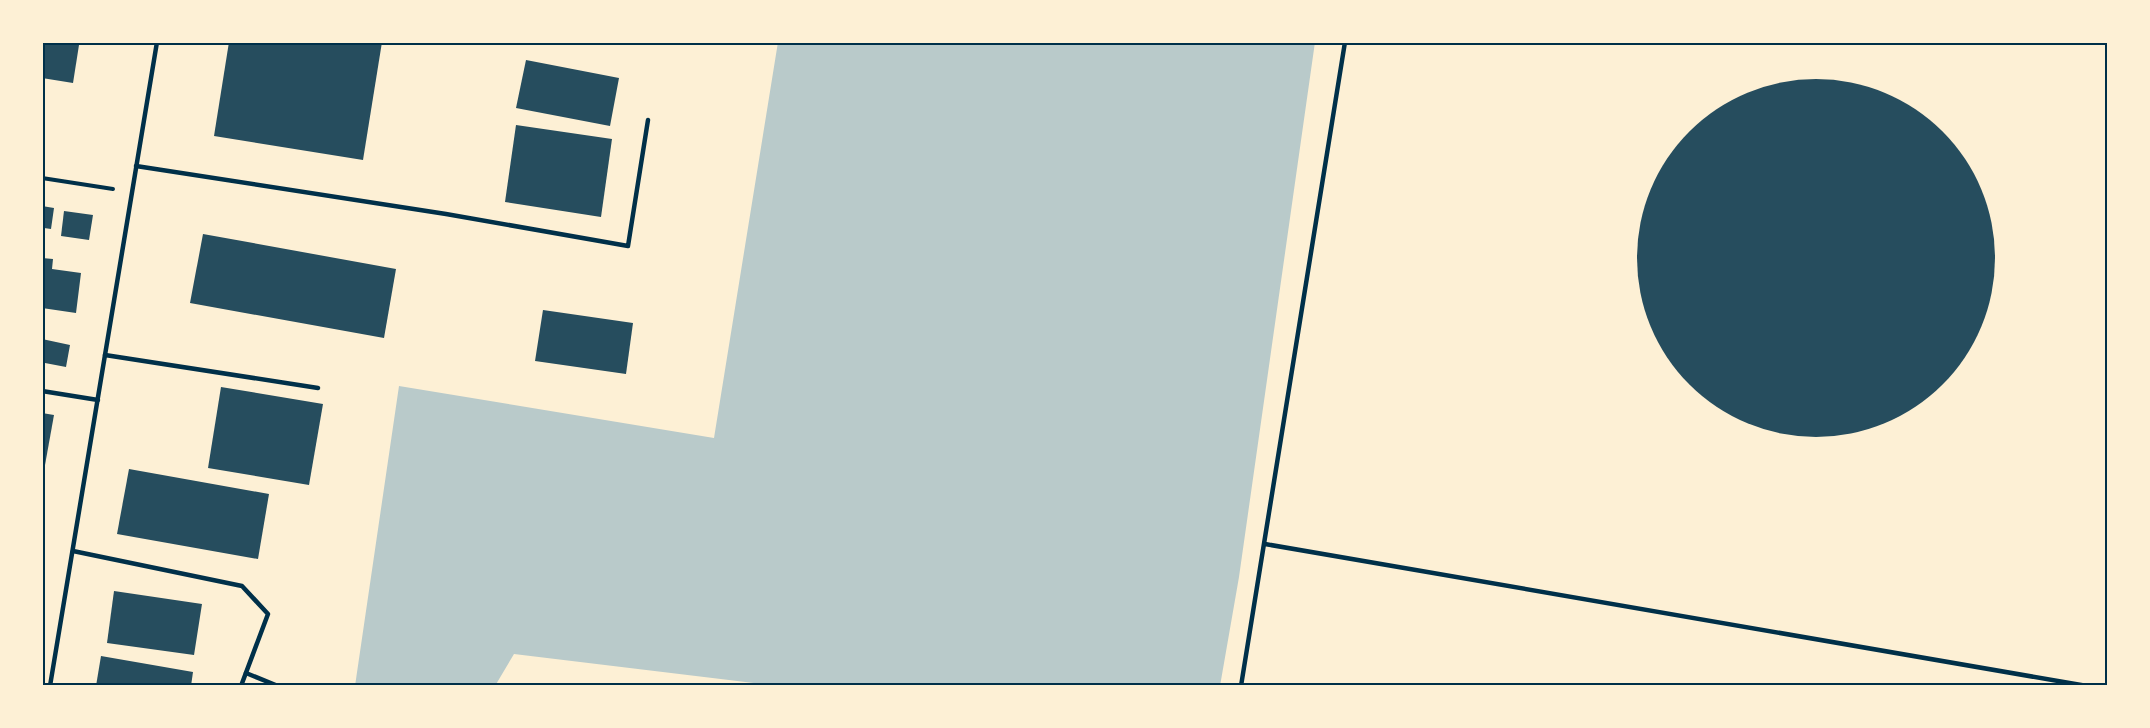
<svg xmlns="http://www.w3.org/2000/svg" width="2150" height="728" font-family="Quicksand,sans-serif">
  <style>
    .green { fill: #b9caca }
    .building { fill: #264d5e }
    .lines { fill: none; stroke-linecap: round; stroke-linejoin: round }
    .path { stroke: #003049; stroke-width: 4 }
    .service { stroke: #003049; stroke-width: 4.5 }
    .neatline { fill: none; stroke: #003049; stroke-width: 2 }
  </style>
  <rect width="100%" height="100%" fill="#fdf0d5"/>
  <!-- green -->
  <path class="green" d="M 778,42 L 1315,42 L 1239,577 L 1220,686 L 779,686 L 514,654 L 495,686 L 355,686 L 399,386 L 714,438 Z"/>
  <!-- building -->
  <g class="building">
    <path d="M 42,42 L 79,45 L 73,83 L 42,78 Z"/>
    <path d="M 229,42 L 382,42 L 363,160 L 214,136 Z"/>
    <path d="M 526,60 L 619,78 L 610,126 L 516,108 Z"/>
    <circle cx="1816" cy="258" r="179"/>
    <path d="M 516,125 L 612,139 L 601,217 L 505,202 Z"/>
    <path d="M 42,206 L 54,208 L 51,229 L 44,228 L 43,233 Z"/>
    <path d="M 64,211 L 93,215 L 89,240 L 61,236 Z"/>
    <path d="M 203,234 L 396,269 L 384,338 L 190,303 Z"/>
    <path d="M 42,258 L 53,259 L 52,269 L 81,273 L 76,313 L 42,308 Z"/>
    <path d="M 543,310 L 633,323 L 626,374 L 535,361 Z"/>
    <path d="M 42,339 L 70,345 L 66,367 L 45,363 L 42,372 Z"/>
    <path d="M 221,387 L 323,404 L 309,485 L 208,468 Z"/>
    <path d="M 42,413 L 54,415 L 45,465 L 42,464 Z"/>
    <path d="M 129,469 L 269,494 L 258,559 L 117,534 Z"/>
    <path d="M 114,591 L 202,604 L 194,655 L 107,643 Z"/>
    <path d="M 101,656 L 193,672 L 191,686 L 96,686 Z"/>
  </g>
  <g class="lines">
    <!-- path -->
    <path class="path" d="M 42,178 L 113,189"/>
    <!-- service -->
    <g class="service">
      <path d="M 136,166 L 446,214 L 628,246 L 648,120"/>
      <path d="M 105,355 L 318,388"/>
      <path d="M 42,391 L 98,400"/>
      <path d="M 1265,544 L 2087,686"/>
      <path d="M 73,551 L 242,586 L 268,614 L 241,686"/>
      <path d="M 246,673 L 278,686"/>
      <path d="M 50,686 L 157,42"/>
      <path d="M 1241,686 L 1345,42"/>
    </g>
  </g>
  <!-- border -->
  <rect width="2150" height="728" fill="none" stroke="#fdf0d5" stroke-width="87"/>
  <rect x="44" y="44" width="2062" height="640" class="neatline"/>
</svg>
